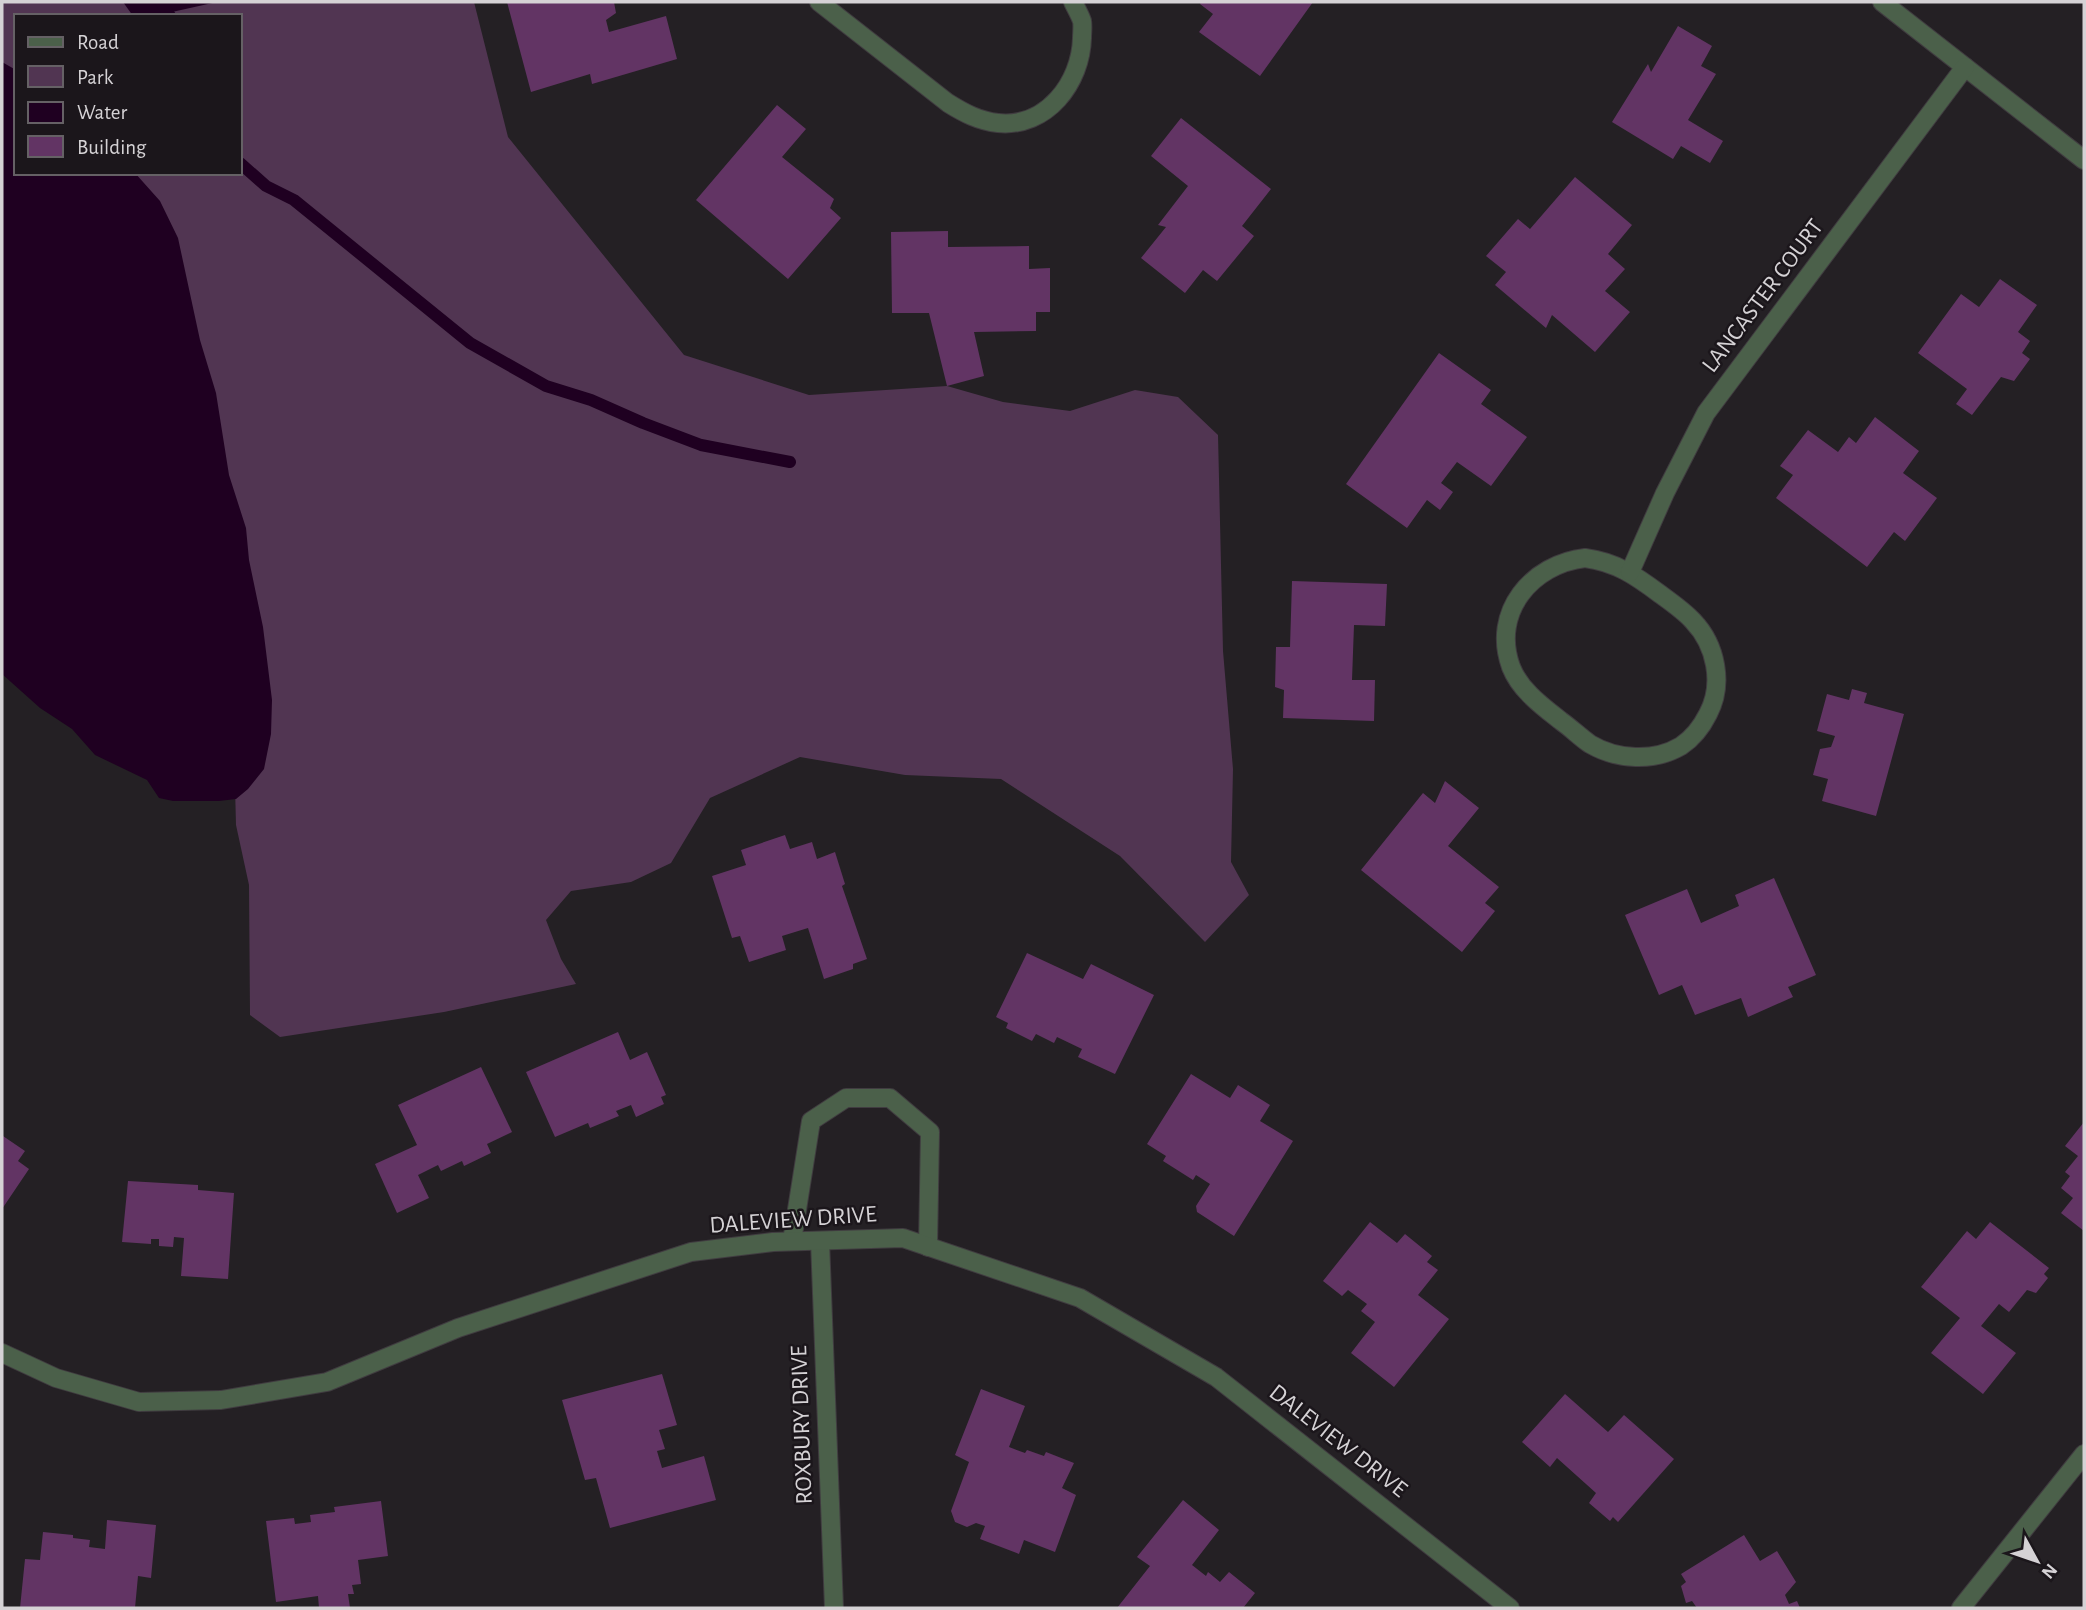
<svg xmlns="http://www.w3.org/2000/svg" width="2086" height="1610" font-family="'Alegreya Sans',sans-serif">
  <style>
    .green { fill: #513552 }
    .water { fill: #1f0021 }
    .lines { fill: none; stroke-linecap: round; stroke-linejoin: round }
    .stream { stroke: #1f0021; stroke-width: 12 }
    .building { fill: #623464 }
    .street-casing { stroke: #403c40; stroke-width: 20 }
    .street { stroke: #4b604a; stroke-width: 18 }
    .labels { text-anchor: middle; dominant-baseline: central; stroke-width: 5; stroke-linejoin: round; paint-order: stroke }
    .street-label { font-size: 24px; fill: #d5d2d5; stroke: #1b161b }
  </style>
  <rect width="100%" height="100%" fill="#242024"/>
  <!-- green -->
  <path class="green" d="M 2,2 L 474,2 L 508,137 L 684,355 L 809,395 L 947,386 L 1003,402 L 1070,411 L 1135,390 L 1178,397 L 1218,435 L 1223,651 L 1233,769 L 1231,862 L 1249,895 L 1205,942 L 1120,856 L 1001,779 L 905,775 L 800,757 L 710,798 L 671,863 L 631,882 L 571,891 L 546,920 L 561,959 L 576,984 L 444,1012 L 280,1037 L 250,1015 L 249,885 L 236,825 L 228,511 L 99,173 L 240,173 L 240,16 L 16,16 L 16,89 L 2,75 Z"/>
  <!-- water -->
  <g class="water">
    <path d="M 123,2 L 217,2 L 154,16 L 133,16 Z"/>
    <path d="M 2,62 L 16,70 L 16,173 L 135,173 L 160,201 L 178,238 L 200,340 L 216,393 L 229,475 L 246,528 L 249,560 L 263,627 L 272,700 L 271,734 L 264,769 L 248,789 L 236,799 L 219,801 L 173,801 L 159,798 L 147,780 L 95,755 L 72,729 L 40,708 L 2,674 Z"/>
  </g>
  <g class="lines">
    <!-- stream -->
    <g class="stream">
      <path d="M 161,2 L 170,16"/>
      <path d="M 240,163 L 266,186 L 294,200 L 470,343 L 546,386 L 591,400 L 643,423 L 701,445 L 790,462"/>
    </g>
  </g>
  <!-- building -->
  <g class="building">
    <path d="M 507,2 L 614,2 L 616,13 L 606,20 L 609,32 L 666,16 L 677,59 L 592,84 L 590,74 L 531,92 Z"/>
    <path d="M 1201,2 L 1313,2 L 1260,76 L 1199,32 L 1213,14 L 1200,4 Z"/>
    <path d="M 1678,26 L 1712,46 L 1701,66 L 1716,74 L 1688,120 L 1723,141 L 1710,163 L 1681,146 L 1673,159 L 1612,122 L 1648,64 L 1651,72 Z"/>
    <path d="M 777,105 L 806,129 L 782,157 L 834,199 L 830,208 L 841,218 L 788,279 L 696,200 Z"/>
    <path d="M 1181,118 L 1271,189 L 1242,226 L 1254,236 L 1217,281 L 1203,270 L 1185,293 L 1141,258 L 1166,227 L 1158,225 L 1188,186 L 1151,156 Z"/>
    <path d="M 1575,177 L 1632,225 L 1608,254 L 1625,269 L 1605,291 L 1630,312 L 1595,352 L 1552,315 L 1546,328 L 1495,285 L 1506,272 L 1486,256 L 1518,219 L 1530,229 Z"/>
    <path d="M 948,231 L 948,247 L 1029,246 L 1029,269 L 1050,268 L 1050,312 L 1036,312 L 1036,331 L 974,332 L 984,376 L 947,386 L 929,313 L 892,313 L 891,232 Z"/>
    <path d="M 2000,279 L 2037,305 L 2018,332 L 2030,341 L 2022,353 L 2030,359 L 2014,381 L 2001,377 L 1972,415 L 1956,404 L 1967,389 L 1918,353 L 1961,294 L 1979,307 Z"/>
    <path d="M 1439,353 L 1491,390 L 1481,404 L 1527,437 L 1491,486 L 1457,462 L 1441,483 L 1453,492 L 1440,510 L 1427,500 L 1407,528 L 1346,484 Z"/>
    <path d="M 1875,417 L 1919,451 L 1903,473 L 1937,498 L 1905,541 L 1894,532 L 1867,567 L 1776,498 L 1793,475 L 1780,466 L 1808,430 L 1838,452 L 1849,437 L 1856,443 Z"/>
    <path d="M 1292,581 L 1387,584 L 1385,626 L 1354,625 L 1352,680 L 1375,680 L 1374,721 L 1283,718 L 1284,690 L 1275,687 L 1276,647 L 1290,647 Z"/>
    <path d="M 1852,689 L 1867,693 L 1864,703 L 1904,714 L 1876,816 L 1822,801 L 1828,779 L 1813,775 L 1820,749 L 1831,747 L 1835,736 L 1817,731 L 1827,694 L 1849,700 Z"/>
    <path d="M 1445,781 L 1479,808 L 1448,846 L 1499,887 L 1485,903 L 1495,911 L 1462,952 L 1361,870 L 1423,793 L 1435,803 Z"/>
    <path d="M 785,835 L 790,849 L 812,842 L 817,859 L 835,852 L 845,884 L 842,886 L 867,959 L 853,964 L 853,969 L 824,979 L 808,928 L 782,936 L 786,950 L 749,962 L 740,936 L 732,938 L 712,876 L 746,865 L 741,850 Z"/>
    <path d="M 1774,878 L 1816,975 L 1788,987 L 1793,997 L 1748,1017 L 1741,998 L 1695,1015 L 1682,985 L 1659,995 L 1625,915 L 1687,889 L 1701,923 L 1739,906 L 1735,895 Z"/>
    <path d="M 1027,953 L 1083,979 L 1091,964 L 1154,995 L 1115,1074 L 1078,1057 L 1082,1049 L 1057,1037 L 1054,1043 L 1036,1034 L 1032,1041 L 1006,1028 L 1008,1023 L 996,1017 Z"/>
    <path d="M 618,1032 L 630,1060 L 647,1052 L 666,1095 L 661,1097 L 664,1104 L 636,1117 L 631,1105 L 616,1111 L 619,1116 L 590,1128 L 588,1123 L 555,1137 L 526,1072 Z"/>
    <path d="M 481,1067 L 512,1132 L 487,1144 L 491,1153 L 464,1166 L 462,1161 L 441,1171 L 438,1165 L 418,1175 L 429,1198 L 397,1213 L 375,1164 L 417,1145 L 398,1105 Z"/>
    <path d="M 1191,1074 L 1230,1098 L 1238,1085 L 1270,1105 L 1260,1121 L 1293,1141 L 1234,1236 L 1197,1212 L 1196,1206 L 1210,1184 L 1196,1175 L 1193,1180 L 1163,1161 L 1166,1156 L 1147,1144 Z"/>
    <path d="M 2084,1122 L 2084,1231 L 2061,1213 L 2073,1198 L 2061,1188 L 2070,1176 L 2065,1172 L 2078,1156 L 2065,1146 Z"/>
    <path d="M 3,1136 L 25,1151 L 18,1161 L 29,1169 L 2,1209 Z"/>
    <path d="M 128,1181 L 198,1185 L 198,1190 L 234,1193 L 228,1279 L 181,1276 L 184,1238 L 174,1237 L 173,1247 L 159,1246 L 159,1239 L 151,1239 L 151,1244 L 122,1242 Z"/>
    <path d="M 1370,1222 L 1397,1243 L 1405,1234 L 1432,1256 L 1427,1262 L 1438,1270 L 1418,1295 L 1449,1319 L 1394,1387 L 1351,1353 L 1375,1322 L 1361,1311 L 1367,1304 L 1348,1290 L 1342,1296 L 1323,1281 Z"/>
    <path d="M 1990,1222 L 2049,1268 L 2044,1274 L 2048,1278 L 2036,1293 L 2027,1290 L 2009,1312 L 1999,1304 L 1981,1326 L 2016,1353 L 1983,1394 L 1931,1353 L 1960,1318 L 1921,1287 L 1967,1231 L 1976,1239 Z"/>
    <path d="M 662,1374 L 677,1425 L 659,1430 L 665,1449 L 657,1451 L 662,1468 L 704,1456 L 716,1500 L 610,1528 L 596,1478 L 585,1480 L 562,1400 Z"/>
    <path d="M 981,1389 L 1025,1406 L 1009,1447 L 1025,1453 L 1027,1450 L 1044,1456 L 1046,1452 L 1074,1463 L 1062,1488 L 1076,1495 L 1055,1552 L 1024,1540 L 1019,1554 L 980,1539 L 985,1526 L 976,1523 L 967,1527 L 955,1522 L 951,1511 L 969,1462 L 955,1455 Z"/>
    <path d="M 1565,1394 L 1608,1432 L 1624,1415 L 1674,1459 L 1618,1522 L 1613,1517 L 1610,1521 L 1589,1503 L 1596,1493 L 1557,1458 L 1550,1467 L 1522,1442 Z"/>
    <path d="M 1183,1500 L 1219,1530 L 1192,1565 L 1206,1576 L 1208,1572 L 1220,1582 L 1229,1572 L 1255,1593 L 1243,1608 L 1117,1608 L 1150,1566 L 1137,1557 Z"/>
    <path d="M 381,1501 L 388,1556 L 358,1560 L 361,1584 L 352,1585 L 354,1594 L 348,1594 L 350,1608 L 319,1608 L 318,1596 L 276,1602 L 266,1521 L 294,1518 L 295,1524 L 311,1522 L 310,1515 L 335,1512 L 334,1507 Z"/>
    <path d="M 107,1520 L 156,1525 L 151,1578 L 138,1576 L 135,1608 L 20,1608 L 25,1559 L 40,1560 L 43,1532 L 73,1535 L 73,1538 L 90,1540 L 89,1547 L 105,1549 Z"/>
    <path d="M 1744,1535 L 1760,1561 L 1777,1551 L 1796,1582 L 1785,1595 L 1789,1604 L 1797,1601 L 1800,1608 L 1697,1608 L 1692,1601 L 1686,1603 L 1681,1586 L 1686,1582 L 1681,1574 Z"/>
  </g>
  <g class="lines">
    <defs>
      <g id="street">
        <path d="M 819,2 L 948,103 C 964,113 979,121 998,123 C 1047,128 1081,82 1082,38 C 1082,33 1083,26 1082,21 C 1080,15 1076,8 1073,2"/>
        <path d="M 1882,2 L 2084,160"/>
        <path d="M 1585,558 C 1616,562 1636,576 1660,594 C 1671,602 1684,611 1693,621 C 1716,645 1724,684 1708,714 C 1702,726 1693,738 1681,746 C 1654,762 1617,760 1590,744 C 1580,737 1571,728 1561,721 C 1542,706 1520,690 1511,667 C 1491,612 1532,564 1585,558 Z"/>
        <path d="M 1630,572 L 1665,493 L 1706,413 L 1965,67"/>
        <path d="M 792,1241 L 811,1121 L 846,1098 L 890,1098 L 930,1132 L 928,1247"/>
        <path d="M 820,1241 L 834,1608"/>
        <path d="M 2,1353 L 56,1378 L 139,1402 L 221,1400 L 327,1382 L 458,1328 L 691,1252 L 773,1242 L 903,1238 L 1080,1298 L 1216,1377 L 1510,1608"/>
        <path d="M 1961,1608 L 2084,1454"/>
      </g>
    </defs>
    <!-- street casing -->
    <use href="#street" class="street-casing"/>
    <!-- street -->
    <use href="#street" class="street"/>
  </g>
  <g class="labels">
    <!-- street labels -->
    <g class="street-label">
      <text transform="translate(1763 296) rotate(-53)">LANCASTER COURT</text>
      <text transform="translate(793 1220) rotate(-4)">DALEVIEW DRIVE</text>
      <text transform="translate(802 1425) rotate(-92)">ROXBURY DRIVE</text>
      <text transform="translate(1338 1441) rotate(38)">DALEVIEW DRIVE</text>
    </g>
  </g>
  <!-- border -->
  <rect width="2086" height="1610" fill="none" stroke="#d5d2d5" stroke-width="7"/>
  <!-- legend -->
  <rect x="14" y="14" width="228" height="161" fill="#1b161b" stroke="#656165" stroke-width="2"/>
  <rect x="28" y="37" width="35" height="10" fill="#4b604a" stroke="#656165" stroke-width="2"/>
  <text x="77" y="49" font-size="21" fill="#d5d2d5">Road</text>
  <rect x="28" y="66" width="35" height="21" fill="#513552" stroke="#656165" stroke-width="2"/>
  <text x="77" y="84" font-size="21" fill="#d5d2d5">Park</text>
  <rect x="28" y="102" width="35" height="21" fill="#1f0021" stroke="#656165" stroke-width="2"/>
  <text x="77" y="119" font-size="21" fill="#d5d2d5">Water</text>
  <rect x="28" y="136" width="35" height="21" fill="#623464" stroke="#656165" stroke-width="2"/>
  <text x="77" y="154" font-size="21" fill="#d5d2d5">Building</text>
  <!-- north arrow -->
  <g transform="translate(2037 1561) rotate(130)" stroke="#1b161b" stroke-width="5" paint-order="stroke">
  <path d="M0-5L12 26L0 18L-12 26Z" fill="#d5d2d5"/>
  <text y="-10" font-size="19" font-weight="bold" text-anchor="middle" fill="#d5d2d5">N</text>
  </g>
</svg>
